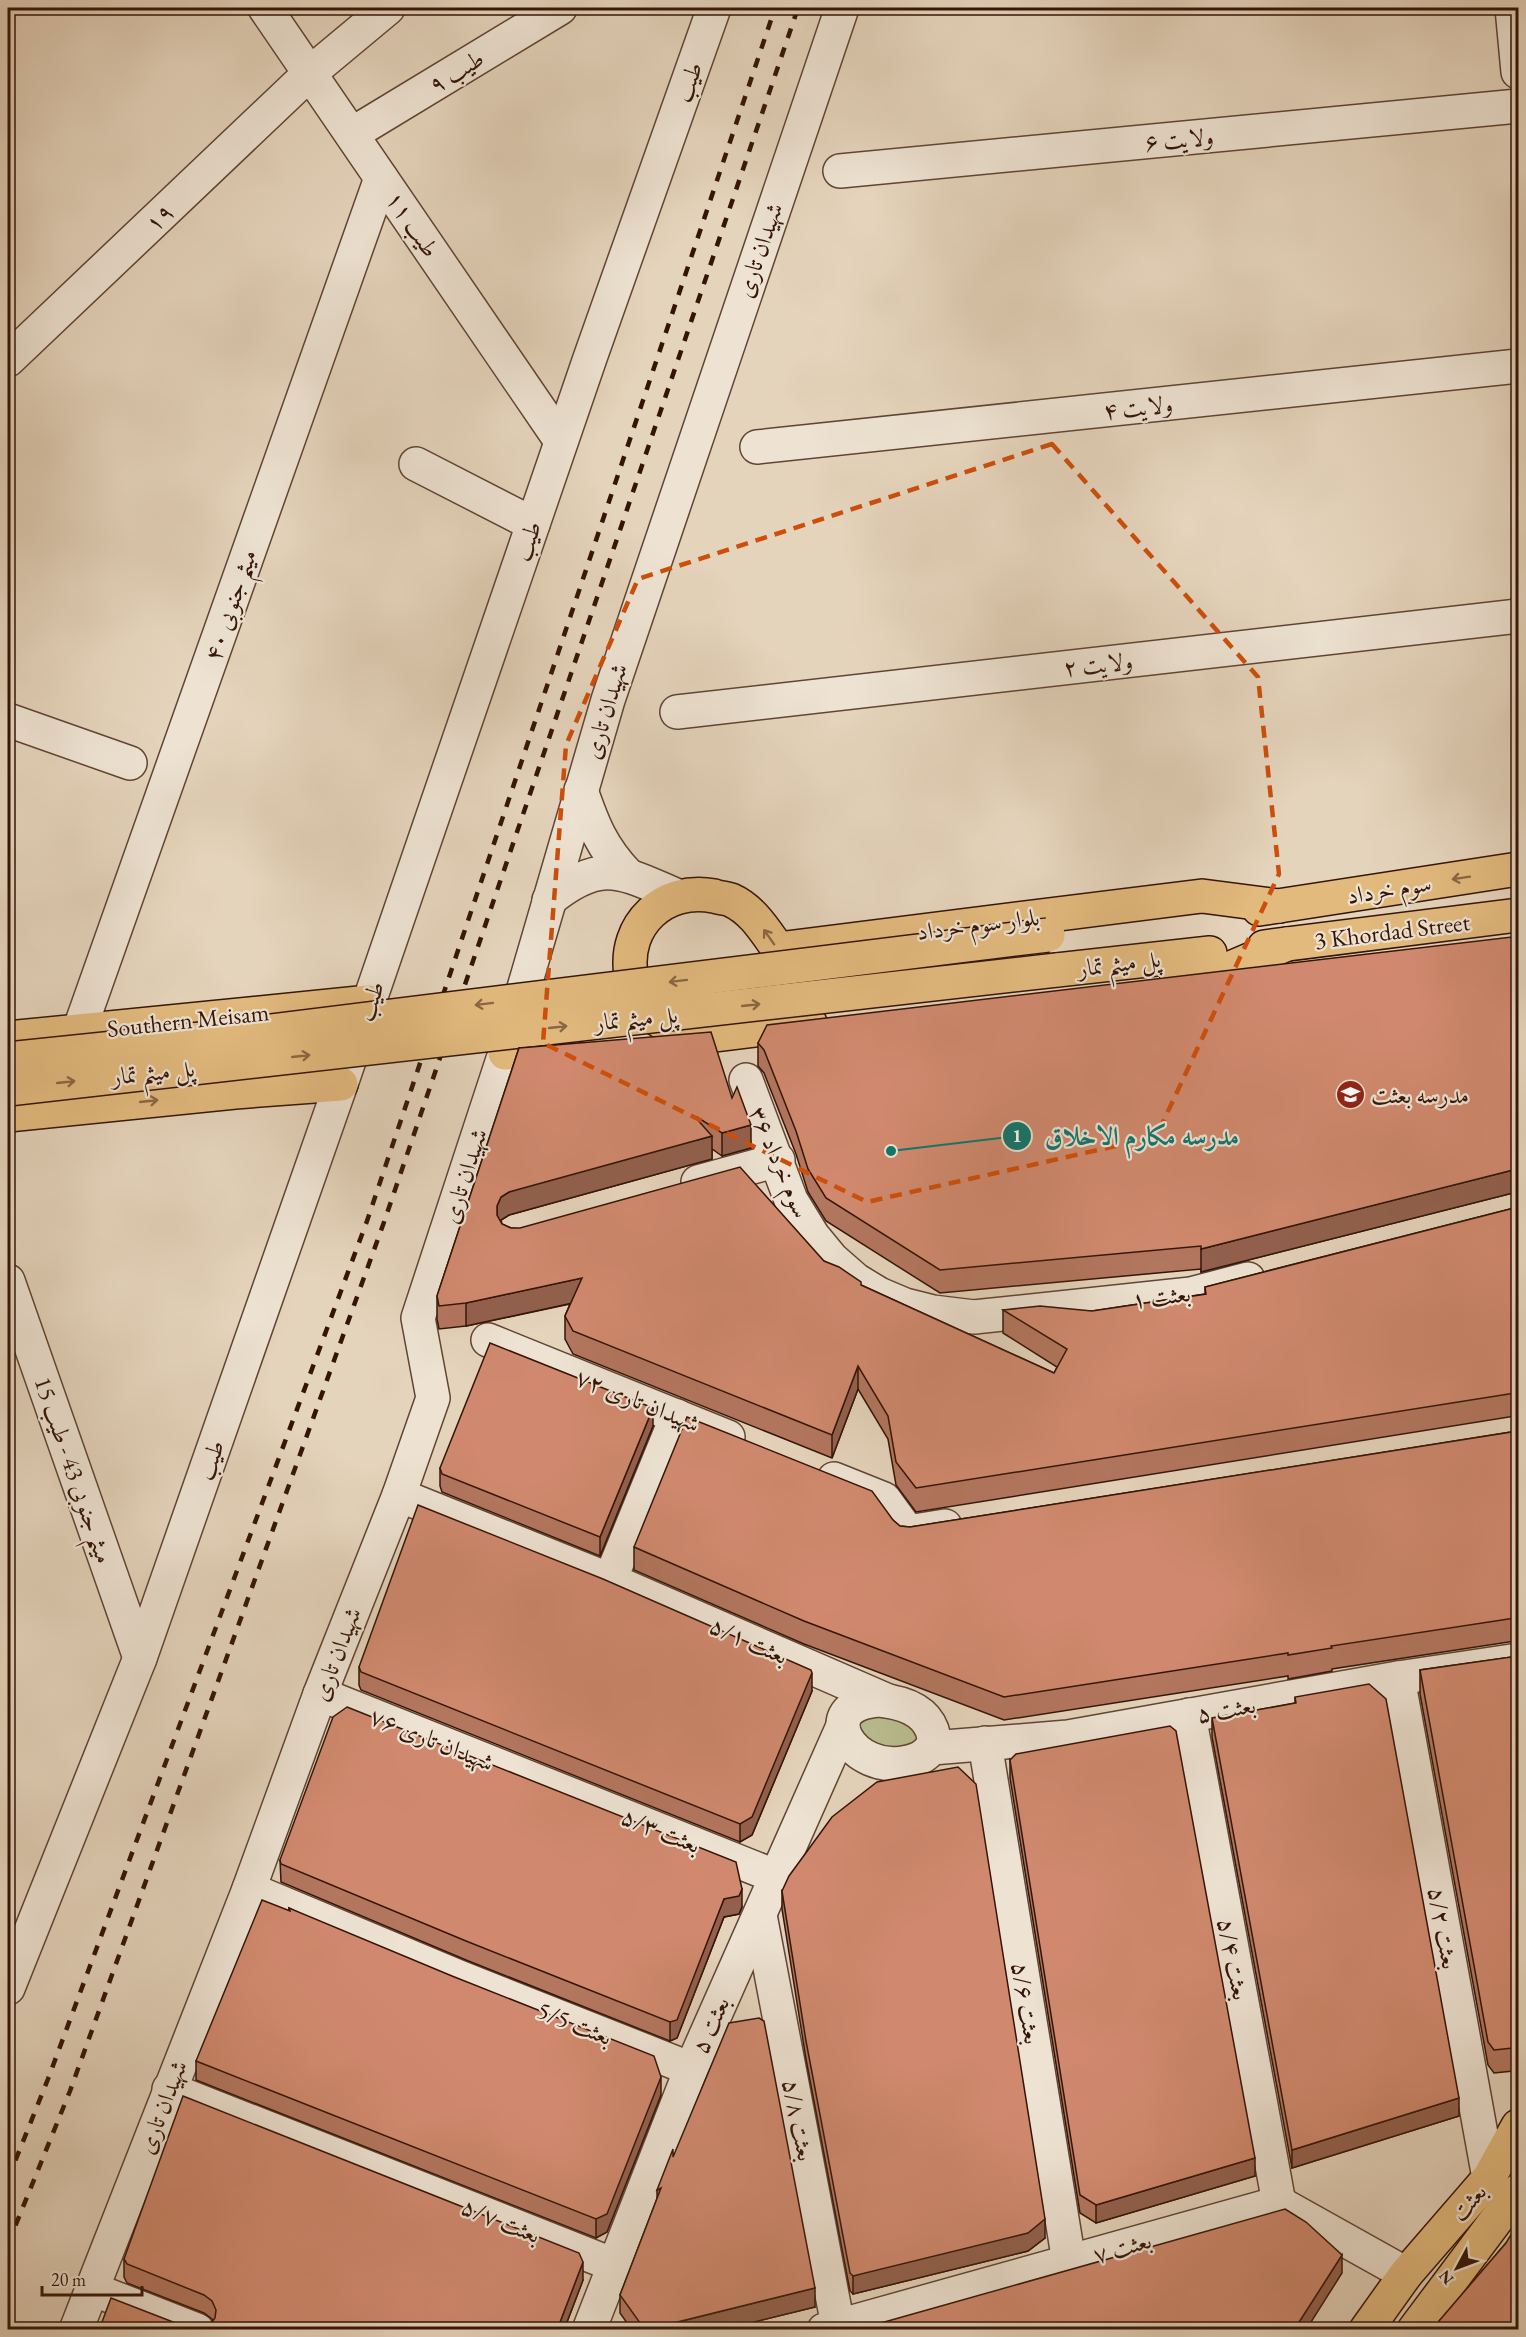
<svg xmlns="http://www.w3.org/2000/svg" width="1526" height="2337" font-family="'EB Garamond',Amiri,serif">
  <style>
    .green { fill: #b8bc8e; stroke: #76684a; stroke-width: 1.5 }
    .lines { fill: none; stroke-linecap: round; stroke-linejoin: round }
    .minor-casing { stroke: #604434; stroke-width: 36 }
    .major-casing { stroke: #341407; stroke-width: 36 }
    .minor { stroke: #eee3d3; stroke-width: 33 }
    .major { stroke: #e2ba7e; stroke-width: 33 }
    .rail { stroke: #341407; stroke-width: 4.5; stroke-dasharray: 10 10; stroke-linecap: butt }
    .major-bridge-casing { stroke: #341407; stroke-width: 36; stroke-linecap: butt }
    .major-bridge { stroke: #e2ba7e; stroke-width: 33 }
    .wall { fill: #b3765f; stroke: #341407; stroke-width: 1.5 }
    .shaded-wall { fill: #92604d; stroke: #341407; stroke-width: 1.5 }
    .building { fill: #d0896e; stroke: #341407; stroke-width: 1.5 }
    .oneway { stroke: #8b6742 }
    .marked { fill: none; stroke: #cd4f0b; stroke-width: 4.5; stroke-dasharray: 12 8; stroke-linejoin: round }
    .labels { text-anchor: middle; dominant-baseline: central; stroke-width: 4.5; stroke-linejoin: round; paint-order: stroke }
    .street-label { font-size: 24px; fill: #341407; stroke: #eee3d3 }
    .poi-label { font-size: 24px; fill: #341407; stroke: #eee3d3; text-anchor: start }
    .leader { fill: none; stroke: #0f766e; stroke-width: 2 }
    .callout-dot { fill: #0f766e; stroke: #eee3d3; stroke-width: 2 }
    .mark-label { font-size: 18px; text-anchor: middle; font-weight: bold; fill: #fff }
    .callout-label { font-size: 26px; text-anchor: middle; font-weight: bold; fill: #0f766e; stroke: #eee3d3; stroke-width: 4.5; stroke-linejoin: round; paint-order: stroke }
  </style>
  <rect width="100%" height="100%" fill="#e5d4bc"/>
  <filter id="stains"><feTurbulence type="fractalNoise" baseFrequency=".00333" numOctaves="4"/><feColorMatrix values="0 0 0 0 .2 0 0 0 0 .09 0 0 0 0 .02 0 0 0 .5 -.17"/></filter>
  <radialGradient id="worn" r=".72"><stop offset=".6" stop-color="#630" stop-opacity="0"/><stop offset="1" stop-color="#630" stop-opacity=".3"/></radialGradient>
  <!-- green -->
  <path class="green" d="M 888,1705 L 928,1742 L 883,1758 L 849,1720 Z"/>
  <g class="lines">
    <defs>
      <g id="minor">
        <path d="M 265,8 L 561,441"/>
        <path d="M 1512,8 L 1518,72"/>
        <path d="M 352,134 L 560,8"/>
        <path d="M 840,171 L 1518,106"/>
        <path d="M 8,360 L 310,73 L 388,8"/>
        <path d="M 757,447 L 1518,366"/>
        <path d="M 416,464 L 533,524"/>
        <path d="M 677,712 L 1518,616"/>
        <path d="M 8,720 L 130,763"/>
        <path d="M 581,790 C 593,825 602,848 628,875"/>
        <path d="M 549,900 C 602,857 621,872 678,896"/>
        <path d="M 79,1031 L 381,178"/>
        <path d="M 746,1080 L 791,1200 L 813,1236 L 832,1259 L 856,1280 L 879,1294 L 905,1305 L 933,1312 L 974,1317 L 1191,1294 L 1248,1279"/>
        <path d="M 698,1182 L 778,1160"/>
        <path d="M 8,1281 L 140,1658"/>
        <path d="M 488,1340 L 728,1437"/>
        <path d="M 834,1479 L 884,1499 L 908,1532 L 945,1526"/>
        <path d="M 399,1495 L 610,1580 L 888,1701"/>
        <path d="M 610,1580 L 677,1416"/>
        <path d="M 1398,1678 L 1489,2178"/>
        <path d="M 320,1694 L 777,1877"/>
        <path d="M 879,1700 C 900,1702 924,1709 932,1730 C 934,1736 935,1743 931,1748 C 926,1756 917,1760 908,1762 C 853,1776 809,1705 879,1700 Z"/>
        <path d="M 1189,1715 L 1279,2203"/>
        <path d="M 985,1743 L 1069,2262"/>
        <path d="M 932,1748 L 1068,1737 L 1398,1678 L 1518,1660"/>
        <path d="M 249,1889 L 459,1977 L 691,2069"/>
        <path d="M 760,1915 L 838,2326"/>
        <path d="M 8,1988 L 140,1658 L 341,1084 L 590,358 L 714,8"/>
        <path d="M 169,2089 L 614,2265"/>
        <path d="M 92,2289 L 197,2330"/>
        <path d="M 76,2330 L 249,1889 L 320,1694 L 399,1495 L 433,1398 L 418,1318 L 505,1053 L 608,700 L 842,8"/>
        <path d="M 589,2330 L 691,2069 L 843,1726"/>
        <path d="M 824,2330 L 1279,2203 L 1406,2274"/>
      </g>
      <g id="major">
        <path d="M 1259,909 L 1518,869"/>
        <path d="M 1264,947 L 1518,915"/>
        <path d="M 1057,970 L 1210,953"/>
        <path d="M 1177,978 L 1219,973 L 1287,944"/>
        <path d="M 705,1037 C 684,1031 659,1026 644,1008 C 635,998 633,988 631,975 C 623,925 664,886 714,896 C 719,898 726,898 731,900 C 753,910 765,931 778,949 L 1202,896 L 1279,906"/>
        <path d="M 8,1038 L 369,1002"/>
        <path d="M 683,1039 L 810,1023"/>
        <path d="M 505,1053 L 563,1048"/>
        <path d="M 8,1115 L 235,1092 L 341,1084"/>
        <path d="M 1366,2330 L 1406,2274 L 1489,2178 L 1518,2126"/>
        <path d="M 1414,2330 L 1518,2191"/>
      </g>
    </defs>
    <!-- minor casing -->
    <use href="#minor" class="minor-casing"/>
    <!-- major casing -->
    <use href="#major" class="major-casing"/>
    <!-- minor -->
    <use href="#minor" class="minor"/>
    <!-- major -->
    <use href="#major" class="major"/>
    <!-- rail -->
    <g class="rail">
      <path d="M 8,2179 L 48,2079 L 367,1221 L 775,8"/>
      <path d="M 8,2244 L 70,2091 L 383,1225 L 798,8"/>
    </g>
    <defs>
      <g id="major-bridge">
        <path d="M 8,1059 L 230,1036 L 1048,935"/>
        <path d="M 8,1089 L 1057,970"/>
      </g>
    </defs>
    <!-- major-bridge casing -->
    <use href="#major-bridge" class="major-bridge-casing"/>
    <!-- major-bridge -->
    <use href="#major-bridge" class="major-bridge"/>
  </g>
  <!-- wall -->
  <g class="wall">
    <path d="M 1518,941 L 1518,1193 L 1513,1193 L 1201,1272 L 1201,1269 L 940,1293 L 826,1221 L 808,1192 L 796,1154 L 764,1073 L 758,1066 L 758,1043 Z"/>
    <path d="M 519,1048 L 732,1098 L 751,1148 L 722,1156 L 712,1149 L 712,1159 L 509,1215 L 501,1220 L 502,1224 L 511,1228 L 824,1261 L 861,1285 L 1054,1373 L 1057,1367 L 1003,1333 L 1003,1310 L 1092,1311 L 1205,1294 L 1205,1287 L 1518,1207 L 1518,1417 L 1515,1416 L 916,1512 L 896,1485 L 888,1439 L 858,1389 L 832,1458 L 573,1354 L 565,1339 L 565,1316 L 570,1304 L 466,1326 L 439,1329 L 437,1319 L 437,1296 Z"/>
    <path d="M 653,1426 L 600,1556 L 442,1492 L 440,1486 L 440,1468 Z"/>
    <path d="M 1518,1431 L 1518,1642 L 1515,1641 L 1332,1669 L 1332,1671 L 1288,1679 L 1288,1676 L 1004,1720 L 804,1644 L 634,1570 L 634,1547 L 893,1520 L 900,1526 L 910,1527 Z"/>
    <path d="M 1518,1656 L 1513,2071 L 1494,2073 L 1488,2065 L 1420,1694 L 1420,1670 Z"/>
    <path d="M 359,1667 L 812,1691 L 752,1835 L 740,1842 L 361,1690 L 359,1685 Z"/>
    <path d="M 1295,1697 L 1459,2116 L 1292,2168 L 1212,1737 L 1212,1718 L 1295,1703 Z"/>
    <path d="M 1010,1760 L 1255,2176 L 1096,2223 L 1080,2213 L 1010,1778 Z"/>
    <path d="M 280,1860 L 742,1907 L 739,1914 L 724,1917 L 677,2038 L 670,2041 L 466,1960 L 281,1882 Z"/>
    <path d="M 782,1891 L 1045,2238 L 1028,2251 L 853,2294 L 850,2291 L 806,2059 L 782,1909 Z"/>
    <path d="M 289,1908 L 661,2095 L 607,2232 L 596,2238 L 196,2080 L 196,2061 L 289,1911 Z"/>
    <path d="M 673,2157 L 815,2307 L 721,2330 L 632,2330 L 620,2313 L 620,2295 Z"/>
    <path d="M 1506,2243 L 1518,2330 L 1439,2330 L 1439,2321 Z"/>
    <path d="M 124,2259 L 583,2280 L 564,2330 L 201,2330 L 208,2327 L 213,2321 L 212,2319 L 204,2313 L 127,2283 L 124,2277 Z"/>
  </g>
  <!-- shaded-wall -->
  <g class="shaded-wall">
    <path d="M 697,1117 L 697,1140 L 712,1136 L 712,1159 L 509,1215 L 501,1220 L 497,1229 L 497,1206 L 501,1197 L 509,1192 L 696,1118 Z"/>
    <path d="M 751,1125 L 751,1148 L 722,1156 L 722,1133 Z"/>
    <path d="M 1513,1170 L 1513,1193 L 1201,1272 L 1201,1249 Z"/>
    <path d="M 582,1278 L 582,1301 L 466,1326 L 466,1303 Z"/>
    <path d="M 858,1366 L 858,1389 L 832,1458 L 832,1435 Z"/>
    <path d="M 653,1408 L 653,1426 L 600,1556 L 600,1537 Z"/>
    <path d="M 812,1673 L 812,1691 L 752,1835 L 740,1842 L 740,1824 Z"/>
    <path d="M 742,1889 L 742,1907 L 739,1914 L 724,1917 L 677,2038 L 670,2041 L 670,2022 L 724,1899 Z"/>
    <path d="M 1518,2039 L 1518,2062 L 1513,2071 L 1513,2048 Z"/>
    <path d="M 661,2077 L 661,2095 L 607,2232 L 596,2238 L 596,2219 Z"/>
    <path d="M 1459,2098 L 1459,2116 L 1292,2168 L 1292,2150 Z"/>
    <path d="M 1255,2158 L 1255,2176 L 1096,2223 L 1096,2205 Z"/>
    <path d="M 661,2188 L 657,2208 L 657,2190 Z"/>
    <path d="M 1045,2219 L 1045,2238 L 1028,2251 L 853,2294 L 853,2276 Z"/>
    <path d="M 1342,2255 L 1342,2273 L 1306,2330 L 1294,2330 Z"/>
    <path d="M 583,2262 L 583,2280 L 564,2330 L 557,2330 Z"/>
    <path d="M 815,2288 L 815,2307 L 721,2330 L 646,2330 Z"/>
  </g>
  <!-- building -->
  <g class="building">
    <path d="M 1512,937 L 1518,941 L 1518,1170 L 1513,1170 L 1201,1249 L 1201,1246 L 940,1270 L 826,1198 L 808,1169 L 796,1131 L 764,1050 L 758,1043 L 767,1025 Z"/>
    <path d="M 711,1032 L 732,1098 L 737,1087 L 751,1125 L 722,1133 L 697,1117 L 696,1118 L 712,1136 L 509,1192 L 501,1197 L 497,1206 L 497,1215 L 502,1224 L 511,1228 L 520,1228 L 740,1167 L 824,1261 L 839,1267 L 861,1282 L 861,1285 L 1054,1373 L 1067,1349 L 1003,1310 L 1040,1306 L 1092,1311 L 1206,1294 L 1205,1287 L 1518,1207 L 1518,1394 L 1515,1393 L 916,1488 L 896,1462 L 888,1416 L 858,1366 L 832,1435 L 573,1331 L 565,1316 L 582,1278 L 466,1303 L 439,1306 L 437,1296 L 519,1048 Z"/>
    <path d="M 490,1343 L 653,1408 L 600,1537 L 442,1474 L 440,1468 Z"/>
    <path d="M 687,1417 L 872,1491 L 893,1520 L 900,1526 L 910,1527 L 1518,1431 L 1518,1619 L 1515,1618 L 1331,1646 L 1332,1648 L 1288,1655 L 1288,1653 L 1004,1697 L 804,1621 L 634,1547 Z"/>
    <path d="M 418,1505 L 603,1579 L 811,1670 L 812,1673 L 752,1817 L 740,1824 L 361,1672 L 359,1667 Z"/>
    <path d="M 1518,1656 L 1518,2039 L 1513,2048 L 1494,2050 L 1488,2042 L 1420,1670 Z"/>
    <path d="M 1369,1684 L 1386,1699 L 1459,2098 L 1292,2150 L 1212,1718 L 1296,1703 L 1295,1697 Z"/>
    <path d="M 347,1707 L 736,1862 L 742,1889 L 739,1896 L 724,1899 L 677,2020 L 670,2022 L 466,1941 L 281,1864 L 280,1860 L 333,1717 Z"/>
    <path d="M 1170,1726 L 1176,1731 L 1255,2158 L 1096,2205 L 1080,2195 L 1010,1760 L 1016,1754 Z"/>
    <path d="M 958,1767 L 976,1784 L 1045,2219 L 1028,2233 L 853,2276 L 850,2273 L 806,2041 L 782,1891 L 789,1876 L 832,1817 L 877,1782 Z"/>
    <path d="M 262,1900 L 290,1911 L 289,1908 L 452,1976 L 654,2056 L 661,2077 L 607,2214 L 596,2219 L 196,2061 Z"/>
    <path d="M 759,2018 L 764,2021 L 815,2288 L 645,2330 L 620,2295 L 661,2188 L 657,2190 L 673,2149 L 673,2157 L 729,2023 Z"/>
    <path d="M 183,2096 L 579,2253 L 583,2262 L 557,2330 L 201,2330 L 208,2327 L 215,2318 L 216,2310 L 212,2301 L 204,2295 L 127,2264 L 124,2259 Z"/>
    <path d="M 1285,2209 L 1306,2222 L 1342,2255 L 1294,2330 L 856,2330 Z"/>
    <path d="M 1518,2223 L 1518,2330 L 1444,2330 L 1439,2321 L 1506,2243 Z"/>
    <path d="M 111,2298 L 191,2329 L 192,2330 L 99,2330 Z"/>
  </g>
  <!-- one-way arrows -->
  <defs><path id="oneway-shaft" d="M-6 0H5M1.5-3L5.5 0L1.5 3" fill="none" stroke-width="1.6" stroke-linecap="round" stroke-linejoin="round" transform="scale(1.5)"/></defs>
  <g class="oneway">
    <use href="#oneway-shaft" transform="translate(1461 878) rotate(171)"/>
    <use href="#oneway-shaft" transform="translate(769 937) rotate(-125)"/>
    <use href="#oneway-shaft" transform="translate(678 981) rotate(173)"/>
    <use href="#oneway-shaft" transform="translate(484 1004) rotate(173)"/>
    <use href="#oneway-shaft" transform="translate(751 1005) rotate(-6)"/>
    <use href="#oneway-shaft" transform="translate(558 1027) rotate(-6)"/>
    <use href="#oneway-shaft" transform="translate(301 1056) rotate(-6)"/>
    <use href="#oneway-shaft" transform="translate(66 1082) rotate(-6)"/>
    <use href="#oneway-shaft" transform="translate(149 1101) rotate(-6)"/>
  </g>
  <!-- marked area -->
  <path class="marked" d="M 1052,444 L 1258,677 L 1279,874 L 1156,1137 L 867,1202 L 543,1043 L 566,745 L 638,579 Z"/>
  <!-- icons -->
  <defs>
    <symbol id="school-disc" viewBox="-11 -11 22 22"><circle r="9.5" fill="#8f2418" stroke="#eee3d3"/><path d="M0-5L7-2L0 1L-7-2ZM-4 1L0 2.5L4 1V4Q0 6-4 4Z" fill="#fff"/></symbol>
  </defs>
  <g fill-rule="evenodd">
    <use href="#school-disc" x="1334" y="1078" width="33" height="33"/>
  </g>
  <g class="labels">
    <!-- street labels -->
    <g class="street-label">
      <text transform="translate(456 71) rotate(-31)">طیب ۹</text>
      <text transform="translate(688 82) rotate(-70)">طیب</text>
      <text transform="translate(1179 139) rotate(-5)">ولایت ۶</text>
      <text transform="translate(159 217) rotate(-44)">۱۹</text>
      <text transform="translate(413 224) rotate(56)">طیب ۱۱</text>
      <text transform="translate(759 250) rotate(-71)">شهیدان تاری</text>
      <text transform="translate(1138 407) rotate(-6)">ولایت ۴</text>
      <text transform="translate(527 541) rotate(-71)">طیب</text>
      <text transform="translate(230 605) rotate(-71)">میثم جنوبی ۴۰</text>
      <text transform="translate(1098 664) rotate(-6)">ولایت ۲</text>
      <text transform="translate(605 711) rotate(-73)">شهیدان تاری</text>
      <text transform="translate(1389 889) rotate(-9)">سوم خرداد</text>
      <text transform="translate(978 924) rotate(-7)">بلوار سوم خرداد</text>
      <text transform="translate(1392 931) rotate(-7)">3 Khordad Street</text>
      <text transform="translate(1119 963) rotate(-7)">پل میثم تمار</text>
      <text transform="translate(370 1001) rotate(-71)">طیب</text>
      <text transform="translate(636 1018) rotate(-6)">پل میثم تمار</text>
      <text transform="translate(188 1020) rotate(-6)">Southern Meisam</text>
      <text transform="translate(153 1072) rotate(-6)">پل میثم تمار</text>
      <text transform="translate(780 1162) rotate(67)">سوم خرداد ۳۶</text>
      <text transform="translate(464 1176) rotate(-72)">شهیدان تاری</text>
      <text transform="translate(1161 1296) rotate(-7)">بعثت ۱</text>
      <text transform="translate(638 1400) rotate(22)">شهیدان تاری ۷۲</text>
      <text transform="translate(210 1460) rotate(-71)">طیب</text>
      <text transform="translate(74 1470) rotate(71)">میثم جنوبی 43 - طیب 15</text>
      <text transform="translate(749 1640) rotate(24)">بعثت ۵/۱</text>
      <text transform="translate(336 1654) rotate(-69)">شهیدان تاری</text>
      <text transform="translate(1226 1709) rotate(-10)">بعثت ۵</text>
      <text transform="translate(432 1739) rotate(22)">شهیدان تاری ۷۶</text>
      <text transform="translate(661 1830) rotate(22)">بعثت ۵/۳</text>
      <text transform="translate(1444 1928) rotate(80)">بعثت ۵/۲</text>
      <text transform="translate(1234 1959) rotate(79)">بعثت ۵/۴</text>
      <text transform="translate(1027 2003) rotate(81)">بعثت ۵/۶</text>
      <text transform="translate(575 2023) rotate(22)">بعثت 5/5</text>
      <text transform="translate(710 2025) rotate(-66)">بعثت ۵</text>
      <text transform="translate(162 2107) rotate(-69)">شهیدان تاری</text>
      <text transform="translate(799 2120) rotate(79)">بعثت ۵/۸</text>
      <text transform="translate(1468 2202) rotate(-49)">بعثت</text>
      <text transform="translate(501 2220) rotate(22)">بعثت ۵/۷</text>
      <text transform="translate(1122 2247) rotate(-16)">بعثت ۷</text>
    </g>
    <!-- poi labels -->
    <g class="poi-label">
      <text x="1371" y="1094">مدرسه بعثت</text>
    </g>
  </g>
  <!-- callouts -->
  <path class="leader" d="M891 1151L1017 1136"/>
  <g class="callout-dot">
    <circle cx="891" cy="1151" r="6"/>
    <circle cx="1017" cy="1136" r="15"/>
  </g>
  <g class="mark-label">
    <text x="1017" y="1142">1</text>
  </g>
  <g class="callout-label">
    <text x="1142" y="1145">مدرسه مکارم الاخلاق</text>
  </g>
  <!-- margin -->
  <rect width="1526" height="2337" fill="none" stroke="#e5d4bc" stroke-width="30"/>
  <rect x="9" y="9" width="1508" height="2319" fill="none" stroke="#341407" stroke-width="3"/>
  <rect x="15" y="15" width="1496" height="2307" fill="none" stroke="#341407" stroke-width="1.5"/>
  <!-- north arrow -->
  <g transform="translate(1457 2268) rotate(229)" stroke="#eee3d3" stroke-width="4.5" paint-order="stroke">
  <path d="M0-4.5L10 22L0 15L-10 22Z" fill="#341407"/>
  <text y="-9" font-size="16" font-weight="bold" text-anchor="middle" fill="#341407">N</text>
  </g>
  <!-- scale -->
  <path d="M42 2286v9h100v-9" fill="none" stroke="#341407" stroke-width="3"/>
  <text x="51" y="2286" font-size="18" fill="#341407" stroke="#eee3d3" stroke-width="4.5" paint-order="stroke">20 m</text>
  <rect width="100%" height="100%" filter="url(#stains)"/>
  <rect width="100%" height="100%" fill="url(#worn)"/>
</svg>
